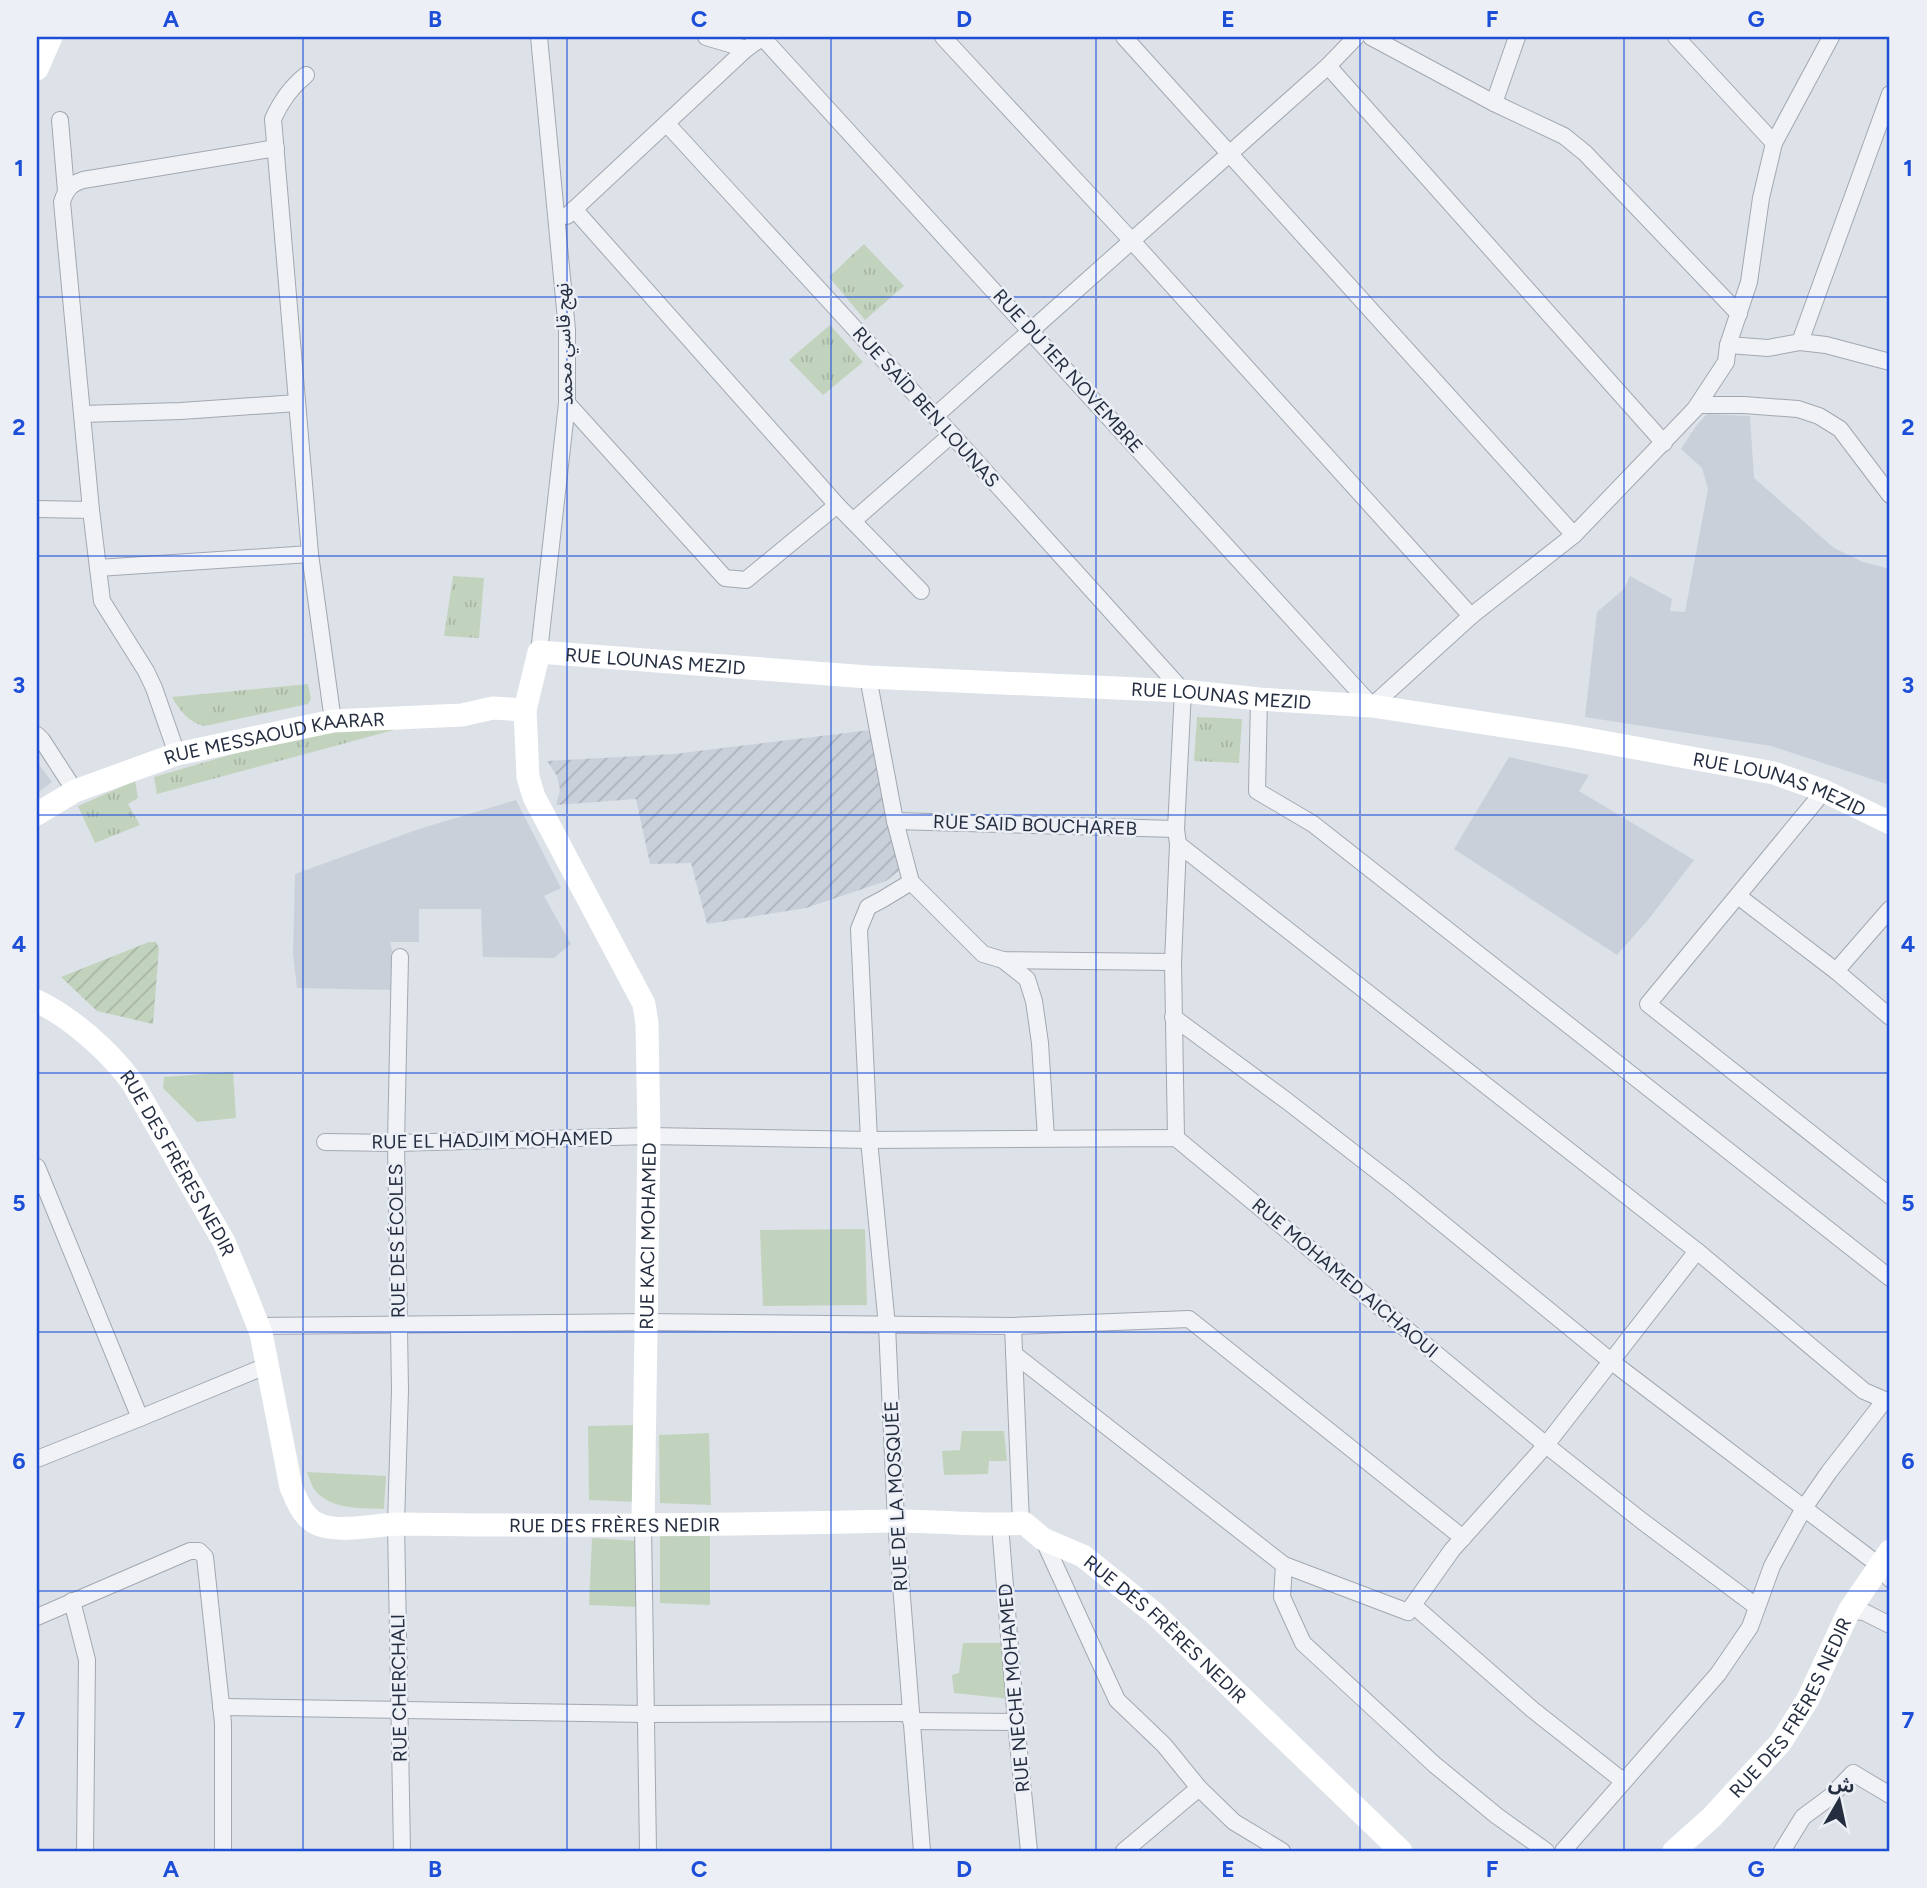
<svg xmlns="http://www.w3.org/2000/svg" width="1927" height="1888" font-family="Figtree,'Noto Sans Arabic',sans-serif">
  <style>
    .built { fill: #cad0da }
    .industrial { fill: url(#industrial-furrows) }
    .grass { fill: url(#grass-tufts) }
    .park { fill: #c2d3bd }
    .garden { fill: url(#garden-furrows) }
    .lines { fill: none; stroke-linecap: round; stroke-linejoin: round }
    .street-casing { stroke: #a2a8b2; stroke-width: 18 }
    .street { stroke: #f0f2f6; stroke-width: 16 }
    .secondary { stroke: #fff; stroke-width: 23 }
    .grid { fill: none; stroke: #1d4ed8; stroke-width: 2; stroke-opacity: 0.55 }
    .labels { text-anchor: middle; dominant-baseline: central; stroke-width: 5; stroke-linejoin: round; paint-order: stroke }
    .street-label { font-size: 19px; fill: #252e40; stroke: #ecf0f6 }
    .neatline { fill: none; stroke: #1d4ed8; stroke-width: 2.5 }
    .grid-label { font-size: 23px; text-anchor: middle; font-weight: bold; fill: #1d4ed8 }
  </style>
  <defs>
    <pattern id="industrial-furrows" width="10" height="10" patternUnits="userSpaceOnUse" patternTransform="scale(1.75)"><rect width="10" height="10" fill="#cad0da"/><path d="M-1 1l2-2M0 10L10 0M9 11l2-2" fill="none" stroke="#adb3bc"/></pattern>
    <pattern id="grass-tufts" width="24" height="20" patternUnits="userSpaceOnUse" patternTransform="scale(1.75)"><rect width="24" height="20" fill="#c2d3bd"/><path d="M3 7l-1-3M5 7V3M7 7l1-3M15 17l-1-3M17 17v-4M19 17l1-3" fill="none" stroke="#a7b5a4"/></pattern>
    <pattern id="garden-furrows" width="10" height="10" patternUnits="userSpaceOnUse" patternTransform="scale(1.75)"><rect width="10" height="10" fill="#c2d3bd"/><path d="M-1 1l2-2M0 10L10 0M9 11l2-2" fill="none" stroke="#a7b5a4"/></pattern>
  </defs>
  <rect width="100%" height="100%" fill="#dde1e8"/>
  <!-- built -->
  <g class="built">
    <path d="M 1707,414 L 1750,416 L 1754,478 L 1834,548 L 1863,562 L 1890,569 L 1890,785 L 1771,746 L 1585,717 L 1597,612 L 1624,589 L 1630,576 L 1672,599 L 1670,611 L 1685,612 L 1708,489 L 1702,468 L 1681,449 L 1696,426 Z"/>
    <path d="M 1509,757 L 1589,775 L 1579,791 L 1694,860 L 1648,920 L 1617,955 L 1454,849 Z"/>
    <path d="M 37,762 L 52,782 L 37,793 Z"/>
    <path d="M 516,800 L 561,888 L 544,896 L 571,944 L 554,958 L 483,957 L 481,909 L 419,909 L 419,942 L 390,942 L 394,957 L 394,990 L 297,988 L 293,954 L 295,874 L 419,829 Z"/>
  </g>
  <!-- industrial -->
  <path class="industrial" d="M 870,730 L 900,870 L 886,881 L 806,908 L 707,924 L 691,863 L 650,864 L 636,799 L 556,805 L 560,790 L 557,776 L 547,761 L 674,754 Z"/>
  <!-- grass -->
  <g class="grass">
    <path d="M 864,244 L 904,286 L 865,320 L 829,277 Z"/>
    <path d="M 830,325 L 863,362 L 823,395 L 789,360 Z"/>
    <path d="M 453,576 L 484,578 L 479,638 L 444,636 Z"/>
    <path d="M 308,684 L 311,699 L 308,704 L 205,726 C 189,723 180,711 172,697 Z"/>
    <path d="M 1197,717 L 1242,719 L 1239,763 L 1194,761 Z"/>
    <path d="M 391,725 L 394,730 L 157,794 L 154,777 L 240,752 L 327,731 Z"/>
    <path d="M 135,781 L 138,798 L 128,804 L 140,825 L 95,843 L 78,806 Z"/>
  </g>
  <!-- park -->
  <g class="park">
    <path d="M 233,1072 L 236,1118 L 197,1122 L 163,1088 L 164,1077 Z"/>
    <path d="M 865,1229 L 867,1305 L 763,1306 L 760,1230 Z"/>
    <path d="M 638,1425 L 638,1502 L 589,1500 L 588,1426 Z"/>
    <path d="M 962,1431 L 1004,1431 L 1007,1461 L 989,1461 L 988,1474 L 944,1475 L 942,1451 L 960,1450 Z"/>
    <path d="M 709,1433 L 711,1505 L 660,1503 L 659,1435 Z"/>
    <path d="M 307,1472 L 386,1476 L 384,1509 C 361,1508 329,1510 314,1489 C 311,1484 309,1477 307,1472 Z"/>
    <path d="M 660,1536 L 710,1536 L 710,1605 L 660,1603 Z"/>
    <path d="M 592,1538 L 638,1541 L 640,1607 L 589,1605 Z"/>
    <path d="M 963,1643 L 1005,1643 L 1010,1699 L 954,1693 L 952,1675 L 959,1673 Z"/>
  </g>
  <!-- garden -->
  <path class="garden" d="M 149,942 L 156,942 L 159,948 L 153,1024 L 97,1011 L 61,977 Z"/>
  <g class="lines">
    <defs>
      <g id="street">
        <path d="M 539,37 L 567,330 L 567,403 L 539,652"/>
        <path d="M 706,37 L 746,49"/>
        <path d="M 762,37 L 1372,706 L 1471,616 L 1574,535 L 1695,409 L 1726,362 L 1728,345 L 1749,282 L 1761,198 L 1774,143 L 1676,37"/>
        <path d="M 943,37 L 1132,241 L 1471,616"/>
        <path d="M 1124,37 L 1574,535"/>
        <path d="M 1371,37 L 1494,103 L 1564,136 L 1585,153 L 1739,314"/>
        <path d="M 1328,66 L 1664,443"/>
        <path d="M 306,75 C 291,87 281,101 273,119 L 310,554 L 333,721"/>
        <path d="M 1494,103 L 1517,37"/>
        <path d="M 60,120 L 66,191"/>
        <path d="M 667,124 L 935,416 L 1183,691 L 1176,829 L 1178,844 L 1173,962 L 1176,1138"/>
        <path d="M 1774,143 L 1831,37"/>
        <path d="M 574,209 L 837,505 L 921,591"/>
        <path d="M 567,216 L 746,49 L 763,37"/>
        <path d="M 1800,342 L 1890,94"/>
        <path d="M 1728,345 L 1768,348 L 1800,342 L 1826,345 L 1890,362"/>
        <path d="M 567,403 L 725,578 L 746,580 L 837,505"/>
        <path d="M 1698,405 L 1744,405 L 1798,409 L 1819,416 L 1840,429 L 1890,495"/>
        <path d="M 82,414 L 181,411 L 297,403"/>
        <path d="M 935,416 L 1328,66 L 1356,37"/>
        <path d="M 37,509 L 91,510"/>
        <path d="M 853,521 L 951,435"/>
        <path d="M 98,568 L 310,554"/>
        <path d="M 868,677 L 895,821 L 911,882 L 883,899 L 868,907 L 859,929 L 869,1140 L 887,1326 L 896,1521 L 922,1851"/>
        <path d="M 1259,699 L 1257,791 L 1313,824 L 1890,1278"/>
        <path d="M 37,735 L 42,740 L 75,791"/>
        <path d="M 177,754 L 154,688 L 146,671 L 102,601 L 91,510 L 62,202 C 66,189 71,184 83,180 L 276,148"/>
        <path d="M 1824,791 L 1648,1004 L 1890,1196"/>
        <path d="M 895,821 L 1176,829"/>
        <path d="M 1178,844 L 1697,1251 L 1864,1391 L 1885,1400 L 1829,1472 L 1804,1508 L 1772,1566 L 1750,1627 L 1718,1674 L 1563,1851"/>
        <path d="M 911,882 L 983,954 L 1003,960 L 1173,962"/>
        <path d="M 1738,896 L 1836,971 L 1890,1017"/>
        <path d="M 400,957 L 396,1143 L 400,1390 L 396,1524 L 402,1851"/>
        <path d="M 1003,960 L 1027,979 L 1034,1001 L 1040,1043 L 1046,1138"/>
        <path d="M 1836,971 L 1890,909"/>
        <path d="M 1173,1017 L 1287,1101 L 1399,1188 L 1612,1362 L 1880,1566 L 1890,1579"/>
        <path d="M 325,1142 L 396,1143 L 649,1136 L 869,1140 L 1176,1138 L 1546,1445 L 1642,1521 L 1757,1607"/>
        <path d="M 37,1167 L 140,1418"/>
        <path d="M 258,1326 L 646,1322 L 1013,1326 L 1189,1319 L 1463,1538"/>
        <path d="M 1013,1326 L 1021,1523"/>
        <path d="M 1014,1354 L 1284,1565 L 1408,1612 L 1452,1550 L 1546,1445 L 1697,1251"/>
        <path d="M 37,1459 L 140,1418 L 266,1366"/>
        <path d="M 643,1525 L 648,1851"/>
        <path d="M 1000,1525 L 1016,1722 L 1029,1851"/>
        <path d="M 1043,1539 L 1117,1700 L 1164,1745 L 1199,1788 L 1234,1822 L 1282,1851"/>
        <path d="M 1284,1565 L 1282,1597 L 1303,1643 L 1435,1765 L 1497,1816 L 1546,1851"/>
        <path d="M 72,1601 L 87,1660 L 85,1851"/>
        <path d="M 1413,1605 L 1533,1710 L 1623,1781"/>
        <path d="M 1849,1611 L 1864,1612 L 1890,1625"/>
        <path d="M 37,1617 L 190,1551 L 199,1551 L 205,1557 L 223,1723 L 223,1851"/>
        <path d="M 221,1707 L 646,1714 L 911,1713"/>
        <path d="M 911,1721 L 1016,1722"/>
        <path d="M 1124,1851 L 1199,1788"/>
        <path d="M 1782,1851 L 1803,1817 L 1830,1797 L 1853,1773 L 1890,1795"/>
      </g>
    </defs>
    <!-- street casing -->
    <use href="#street" class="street-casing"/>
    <!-- street -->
    <use href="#street" class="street"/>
    <!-- secondary -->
    <g class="secondary">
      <path d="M 37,69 L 51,37"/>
      <path id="s1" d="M 37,814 L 75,791 L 177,754 L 333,721 L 462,715 L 493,708 L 525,710"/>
      <path id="s2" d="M 37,1001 C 72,1018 109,1051 132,1082 L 224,1242 L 246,1295 L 261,1333 L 291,1487 C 298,1503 304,1521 323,1526 C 346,1532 373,1525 397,1524 C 429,1524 461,1525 493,1525 C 626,1526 758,1524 891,1521 C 935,1520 980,1527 1024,1523 L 1043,1539 L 1083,1556 L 1154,1613 L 1401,1851"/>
      <path id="s3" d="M 643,1525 L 649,1136 L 647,1024 L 644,1004 L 534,797 L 528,777 L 525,710 L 539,652 L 868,677 L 1183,691 L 1259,699 L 1372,706 L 1570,736 L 1774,773 L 1824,791 L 1890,823"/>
      <path id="s4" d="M 1674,1851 L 1712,1817 L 1781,1742 L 1808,1699 L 1849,1611 L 1890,1551"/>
    </g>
  </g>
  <!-- grid -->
  <path class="grid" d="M 303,37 L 303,1851M 567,37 L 567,1851M 831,37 L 831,1851M 1096,37 L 1096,1851M 1360,37 L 1360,1851M 1624,37 L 1624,1851M 37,297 L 1890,297M 37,556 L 1890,556M 37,815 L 1890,815M 37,1073 L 1890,1073M 37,1332 L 1890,1332M 37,1591 L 1890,1591"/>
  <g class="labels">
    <!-- street labels -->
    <g class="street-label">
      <text transform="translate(564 344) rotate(-92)">نهج قاسي محمد</text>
      <text transform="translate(1068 371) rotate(48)">RUE DU 1ER NOVEMBRE</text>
      <text transform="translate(926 407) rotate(48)">RUE SAÏD BEN LOUNAS</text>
      <text stroke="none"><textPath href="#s3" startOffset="1020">RUE LOUNAS MEZID</textPath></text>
      <text stroke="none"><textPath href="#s3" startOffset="1587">RUE LOUNAS MEZID</textPath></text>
      <text stroke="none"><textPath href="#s1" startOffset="252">RUE MESSAOUD KAARAR</textPath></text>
      <text stroke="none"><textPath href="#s3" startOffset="2154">RUE LOUNAS MEZID</textPath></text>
      <text transform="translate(1035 825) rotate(2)">RUE SAID BOUCHAREB</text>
      <text transform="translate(492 1140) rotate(-1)">RUE EL HADJIM MOHAMED</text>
      <text stroke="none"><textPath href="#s2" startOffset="219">RUE DES FRÈRES NEDIR</textPath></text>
      <text stroke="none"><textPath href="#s3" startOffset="289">RUE KACI MOHAMED</textPath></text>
      <text transform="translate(397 1241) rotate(-91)">RUE DES ÉCOLES</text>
      <text transform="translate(1345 1278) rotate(40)">RUE MOHAMED AICHAOUI</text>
      <text transform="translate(896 1496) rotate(-93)">RUE DE LA MOSQUÉE</text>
      <text stroke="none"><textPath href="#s2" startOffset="910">RUE DES FRÈRES NEDIR</textPath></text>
      <text stroke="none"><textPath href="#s2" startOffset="1498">RUE DES FRÈRES NEDIR</textPath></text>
      <text transform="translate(399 1688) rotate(-91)">RUE CHERCHALI</text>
      <text transform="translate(1014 1688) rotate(-95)">RUE NECHE MOHAMED</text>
      <text stroke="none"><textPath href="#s4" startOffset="187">RUE DES FRÈRES NEDIR</textPath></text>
    </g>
  </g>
  <!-- border -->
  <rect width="1927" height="1888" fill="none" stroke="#ecf0f6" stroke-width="77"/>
  <!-- north arrow -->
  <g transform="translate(1839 1801) rotate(9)" stroke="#ecf0f6" stroke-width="5" paint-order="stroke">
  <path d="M0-5L12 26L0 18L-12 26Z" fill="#252e40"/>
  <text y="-10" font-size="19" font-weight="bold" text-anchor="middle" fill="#252e40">ش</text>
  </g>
  <rect x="38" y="38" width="1850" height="1812" class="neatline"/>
  <g class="grid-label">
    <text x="171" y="27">A</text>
    <text x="435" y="27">B</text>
    <text x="699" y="27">C</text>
    <text x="964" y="27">D</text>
    <text x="1228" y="27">E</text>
    <text x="1492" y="27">F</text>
    <text x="1756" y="27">G</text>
    <text x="19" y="176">1</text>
    <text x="1908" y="176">1</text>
    <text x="19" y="435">2</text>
    <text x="1908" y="435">2</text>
    <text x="19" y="693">3</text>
    <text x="1908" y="693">3</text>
    <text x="19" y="952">4</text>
    <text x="1908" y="952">4</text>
    <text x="19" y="1211">5</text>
    <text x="1908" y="1211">5</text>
    <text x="19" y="1469">6</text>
    <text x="1908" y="1469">6</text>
    <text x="19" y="1728">7</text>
    <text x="1908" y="1728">7</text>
    <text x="171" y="1877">A</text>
    <text x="435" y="1877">B</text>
    <text x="699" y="1877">C</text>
    <text x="964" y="1877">D</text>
    <text x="1228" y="1877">E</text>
    <text x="1492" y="1877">F</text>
    <text x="1756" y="1877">G</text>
  </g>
</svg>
